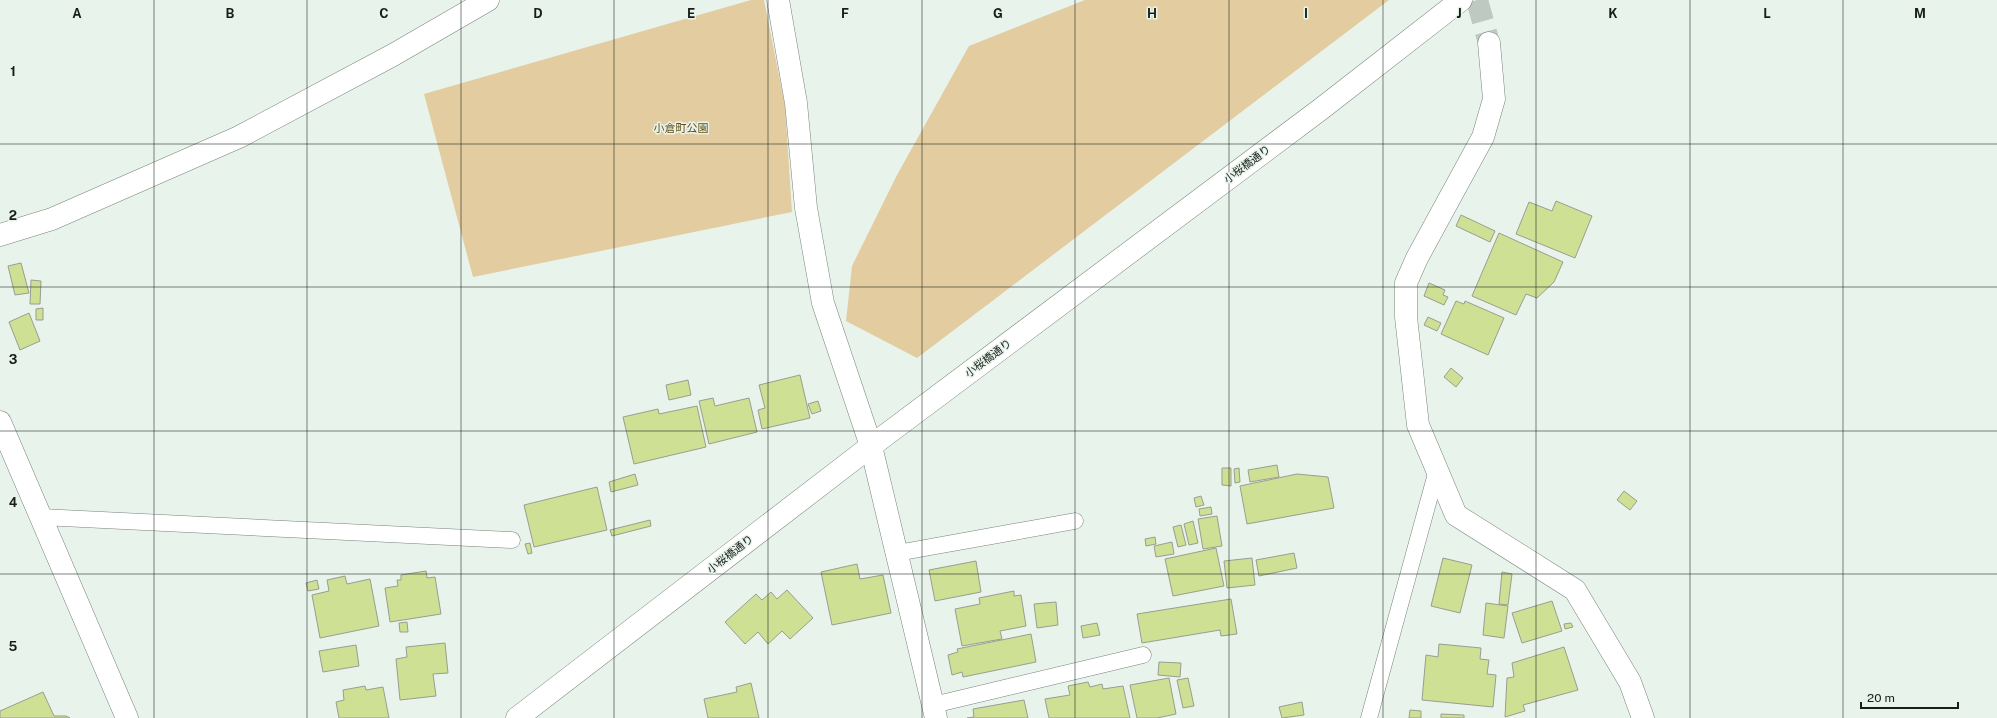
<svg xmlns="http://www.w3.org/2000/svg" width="1997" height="718" font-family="'Public Sans','Noto Sans JP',sans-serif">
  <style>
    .green { fill: #e2cca0 }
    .building { fill: #cee093; stroke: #9a9d91 }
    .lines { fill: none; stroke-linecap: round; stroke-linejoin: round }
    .street-tunnel { stroke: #bec9c1; stroke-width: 22; stroke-dasharray: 22 11; stroke-linecap: butt }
    .lane-casing { stroke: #78837b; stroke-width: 17 }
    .street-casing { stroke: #78837b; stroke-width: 23 }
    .secondary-casing { stroke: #78837b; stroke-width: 23 }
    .lane { stroke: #fff; stroke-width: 16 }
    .street { stroke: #fff; stroke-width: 22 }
    .secondary { stroke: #fff; stroke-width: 22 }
    .grid { fill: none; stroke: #181d1a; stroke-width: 1; stroke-opacity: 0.55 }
    .labels { text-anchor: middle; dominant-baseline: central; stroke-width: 3; stroke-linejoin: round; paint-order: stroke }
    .park-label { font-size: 11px; fill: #654d14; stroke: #e8f4eb }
    .street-label { font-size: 11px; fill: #181d1a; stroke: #e8f4eb }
    .grid-label { font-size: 13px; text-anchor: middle; font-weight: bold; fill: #181d1a; stroke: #e8f4eb; stroke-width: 3; stroke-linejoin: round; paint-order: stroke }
  </style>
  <rect width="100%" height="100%" fill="#e8f4eb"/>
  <!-- green -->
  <g class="green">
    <path d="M 751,0 L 764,0 L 785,106 L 792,212 L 473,277 L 424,94 Z"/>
    <path d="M 1085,0 L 1389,0 L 917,358 L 846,321 L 852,266 L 897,175 L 969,46 Z"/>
  </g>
  <!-- building -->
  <g class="building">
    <path d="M 1556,201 L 1592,216 L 1575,258 L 1516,234 L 1529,202 L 1552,211 Z"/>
    <path d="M 1461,215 L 1495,231 L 1490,242 L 1456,226 Z"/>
    <path d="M 1499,233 L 1563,262 L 1554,282 L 1537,298 L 1526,294 L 1516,315 L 1472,296 Z"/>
    <path d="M 21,263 L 29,293 L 15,295 L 8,266 Z"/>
    <path d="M 31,280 L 41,281 L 40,304 L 30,304 Z"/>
    <path d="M 1429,283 L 1445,290 L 1443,295 L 1448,297 L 1444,305 L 1424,296 Z"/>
    <path d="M 1456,301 L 1464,304 L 1465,301 L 1504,318 L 1488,355 L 1441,334 Z"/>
    <path d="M 43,308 L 43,320 L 36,320 L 36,309 Z"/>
    <path d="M 29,313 L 40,341 L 20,350 L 9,322 Z"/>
    <path d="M 1428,317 L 1441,323 L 1437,331 L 1424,325 Z"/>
    <path d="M 1451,368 L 1463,378 L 1456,387 L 1444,377 Z"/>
    <path d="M 800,375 L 810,418 L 762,429 L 758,410 L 765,408 L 759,385 Z"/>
    <path d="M 688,380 L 691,395 L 669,400 L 666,385 Z"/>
    <path d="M 713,398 L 715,406 L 749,398 L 757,432 L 709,444 L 699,401 Z"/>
    <path d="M 818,401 L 821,411 L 812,414 L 808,404 Z"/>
    <path d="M 697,406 L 706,447 L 634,464 L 623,417 L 658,409 L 659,414 Z"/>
    <path d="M 1277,465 L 1279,477 L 1250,482 L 1248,470 Z"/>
    <path d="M 1222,468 L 1231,468 L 1231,486 L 1222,485 Z"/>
    <path d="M 1239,468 L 1240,482 L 1235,483 L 1234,469 Z"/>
    <path d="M 635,474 L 638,485 L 611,492 L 609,482 Z"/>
    <path d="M 1297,474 L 1328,477 L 1334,508 L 1247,524 L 1240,486 Z"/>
    <path d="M 597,487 L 607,530 L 534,547 L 524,505 Z"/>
    <path d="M 1624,491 L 1637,501 L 1630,510 L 1617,500 Z"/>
    <path d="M 1201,496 L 1204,505 L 1196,507 L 1194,498 Z"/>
    <path d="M 1211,507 L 1212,514 L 1200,516 L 1199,509 Z"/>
    <path d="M 1217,516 L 1222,546 L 1203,549 L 1198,519 Z"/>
    <path d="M 650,520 L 651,526 L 612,536 L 610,530 Z"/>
    <path d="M 1193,521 L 1198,543 L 1189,545 L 1184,524 Z"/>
    <path d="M 1181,525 L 1186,545 L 1178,547 L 1173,527 Z"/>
    <path d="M 1155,537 L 1156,544 L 1146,546 L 1145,539 Z"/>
    <path d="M 1172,542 L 1174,554 L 1156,557 L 1154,546 Z"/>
    <path d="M 530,543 L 532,553 L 528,554 L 525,544 Z"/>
    <path d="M 1216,548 L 1224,586 L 1173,596 L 1165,559 Z"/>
    <path d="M 1294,553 L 1297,568 L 1259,576 L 1256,560 Z"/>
    <path d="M 1252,558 L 1255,585 L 1227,588 L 1224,561 Z"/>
    <path d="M 1443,558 L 1472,565 L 1460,613 L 1431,606 Z"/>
    <path d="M 976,561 L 981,592 L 935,601 L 929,570 Z"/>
    <path d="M 857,564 L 860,579 L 883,575 L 891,613 L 832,625 L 821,572 Z"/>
    <path d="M 426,571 L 427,578 L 435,577 L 441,614 L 390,622 L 385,588 L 398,586 L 397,580 L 401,580 L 401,575 Z"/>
    <path d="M 1502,572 L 1512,574 L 1508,605 L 1499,604 Z"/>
    <path d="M 345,576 L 347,584 L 370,579 L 379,626 L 320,638 L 312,595 L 329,591 L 327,580 Z"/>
    <path d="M 317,580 L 319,589 L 308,591 L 306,583 Z"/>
    <path d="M 787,590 L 813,618 L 790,639 L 782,631 L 768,644 L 758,632 L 745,644 L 725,622 L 756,594 L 762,600 L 771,592 L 777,599 Z"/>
    <path d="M 1014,591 L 1014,596 L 1021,595 L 1026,626 L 1000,631 L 1002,639 L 962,646 L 955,609 L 980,604 L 979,598 Z"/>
    <path d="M 1231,599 L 1237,634 L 1221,636 L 1220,630 L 1142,643 L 1137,614 Z"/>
    <path d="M 1552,601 L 1562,631 L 1522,643 L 1512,613 Z"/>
    <path d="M 1056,602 L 1058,625 L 1037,628 L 1034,604 Z"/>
    <path d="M 1486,603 L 1508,606 L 1504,638 L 1483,635 Z"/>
    <path d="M 407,622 L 408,632 L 400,632 L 399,623 Z"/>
    <path d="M 1097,623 L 1100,635 L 1083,638 L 1081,626 Z"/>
    <path d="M 1571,623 L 1573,627 L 1565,629 L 1564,624 Z"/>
    <path d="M 1031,634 L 1036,662 L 963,677 L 962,672 L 952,675 L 948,655 L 958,652 L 957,649 Z"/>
    <path d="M 445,643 L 448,673 L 433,674 L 436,696 L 400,700 L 396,659 L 407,657 L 406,647 Z"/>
    <path d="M 1439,644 L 1481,648 L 1480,659 L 1489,660 L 1487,674 L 1496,675 L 1493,707 L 1422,700 L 1426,655 L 1438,657 Z"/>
    <path d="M 356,645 L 359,666 L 323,672 L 319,651 Z"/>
    <path d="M 1564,647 L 1578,690 L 1523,705 L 1525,711 L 1505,717 L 1507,678 L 1514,677 L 1512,663 Z"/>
    <path d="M 1159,662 L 1181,663 L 1180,677 L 1158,675 Z"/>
    <path d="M 1169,678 L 1176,714 L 1157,718 L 1137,718 L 1130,685 Z"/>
    <path d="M 1188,678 L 1194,706 L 1183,708 L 1177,680 Z"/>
    <path d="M 1088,682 L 1090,687 L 1102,684 L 1103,689 L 1123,686 L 1130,718 L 1049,718 L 1045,699 L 1070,695 L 1068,686 Z"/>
    <path d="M 751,683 L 759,718 L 708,718 L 704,699 L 737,692 L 736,687 Z"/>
    <path d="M 365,686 L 366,690 L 383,687 L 389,718 L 339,718 L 336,702 L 344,700 L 343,690 Z"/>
    <path d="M 43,692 L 54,716 L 66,716 L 70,718 L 0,718 L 0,711 Z"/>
    <path d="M 1024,700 L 1028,718 L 967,718 L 974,717 L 973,709 Z"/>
    <path d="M 1302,702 L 1304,715 L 1282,718 L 1279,707 Z"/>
    <path d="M 1410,710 L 1421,711 L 1421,718 L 1409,718 Z"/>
    <path d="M 1441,714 L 1464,715 L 1464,718 L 1441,718 Z"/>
  </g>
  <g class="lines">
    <!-- street-tunnel -->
    <path class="street-tunnel" d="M 1477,0 L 1489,43"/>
    <defs>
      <g id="lane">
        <path d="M 41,517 L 512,540"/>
        <path d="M 897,553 L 1075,521"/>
        <path d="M 933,705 L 1143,655"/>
        <path d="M 1369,718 L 1437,470"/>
      </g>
      <g id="street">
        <path d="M 778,0 L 796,103 L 806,208 L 823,303 L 871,446 L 936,718"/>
        <path d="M 1489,43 L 1494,99 L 1483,137 L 1417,258 L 1406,283 L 1406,317 L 1418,425 L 1456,515 L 1575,590 L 1630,682 L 1643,718"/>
        <path d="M 0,235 L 52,219 L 239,137 L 393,55 L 488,0"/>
      </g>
      <g id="secondary">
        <path d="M 0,422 L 127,718"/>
        <path d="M 517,718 L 871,446 L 1321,109 L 1461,0"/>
      </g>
    </defs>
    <!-- lane casing -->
    <use href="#lane" class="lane-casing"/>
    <!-- street casing -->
    <use href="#street" class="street-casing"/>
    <!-- secondary casing -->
    <use href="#secondary" class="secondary-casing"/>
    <!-- lane -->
    <use href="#lane" class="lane"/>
    <!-- street -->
    <use href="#street" class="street"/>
    <!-- secondary -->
    <use href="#secondary" class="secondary"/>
  </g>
  <!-- grid -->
  <path class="grid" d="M 154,0 L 154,718M 307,0 L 307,718M 461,0 L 461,718M 614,0 L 614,718M 768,0 L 768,718M 922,0 L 922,718M 1075,0 L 1075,718M 1229,0 L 1229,718M 1383,0 L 1383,718M 1536,0 L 1536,718M 1690,0 L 1690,718M 1843,0 L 1843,718M 0,144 L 1997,144M 0,287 L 1997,287M 0,431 L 1997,431M 0,574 L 1997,574"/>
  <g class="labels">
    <!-- park labels -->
    <g class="park-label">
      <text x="681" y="128">小倉町公園</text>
    </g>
    <!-- street labels -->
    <g class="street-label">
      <text transform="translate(1247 164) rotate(-37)">小桜橋通り</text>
      <text transform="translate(988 358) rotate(-37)">小桜橋通り</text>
      <text transform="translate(730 554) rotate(-38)">小桜橋通り</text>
    </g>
  </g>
  <g class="grid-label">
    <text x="77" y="18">A</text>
    <text x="230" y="18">B</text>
    <text x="384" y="18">C</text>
    <text x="538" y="18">D</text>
    <text x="691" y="18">E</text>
    <text x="845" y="18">F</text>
    <text x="998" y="18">G</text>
    <text x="1152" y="18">H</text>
    <text x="1306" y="18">I</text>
    <text x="1459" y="18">J</text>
    <text x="1613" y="18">K</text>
    <text x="1767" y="18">L</text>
    <text x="1920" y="18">M</text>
    <text x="13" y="76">1</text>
    <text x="13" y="220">2</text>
    <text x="13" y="364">3</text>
    <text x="13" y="507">4</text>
    <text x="13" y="651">5</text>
  </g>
  <!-- scale -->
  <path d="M1861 702v6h97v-6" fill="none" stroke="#181d1a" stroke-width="2"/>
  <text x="1867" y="702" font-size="12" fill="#181d1a" stroke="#e8f4eb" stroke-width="3" paint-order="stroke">20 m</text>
</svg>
